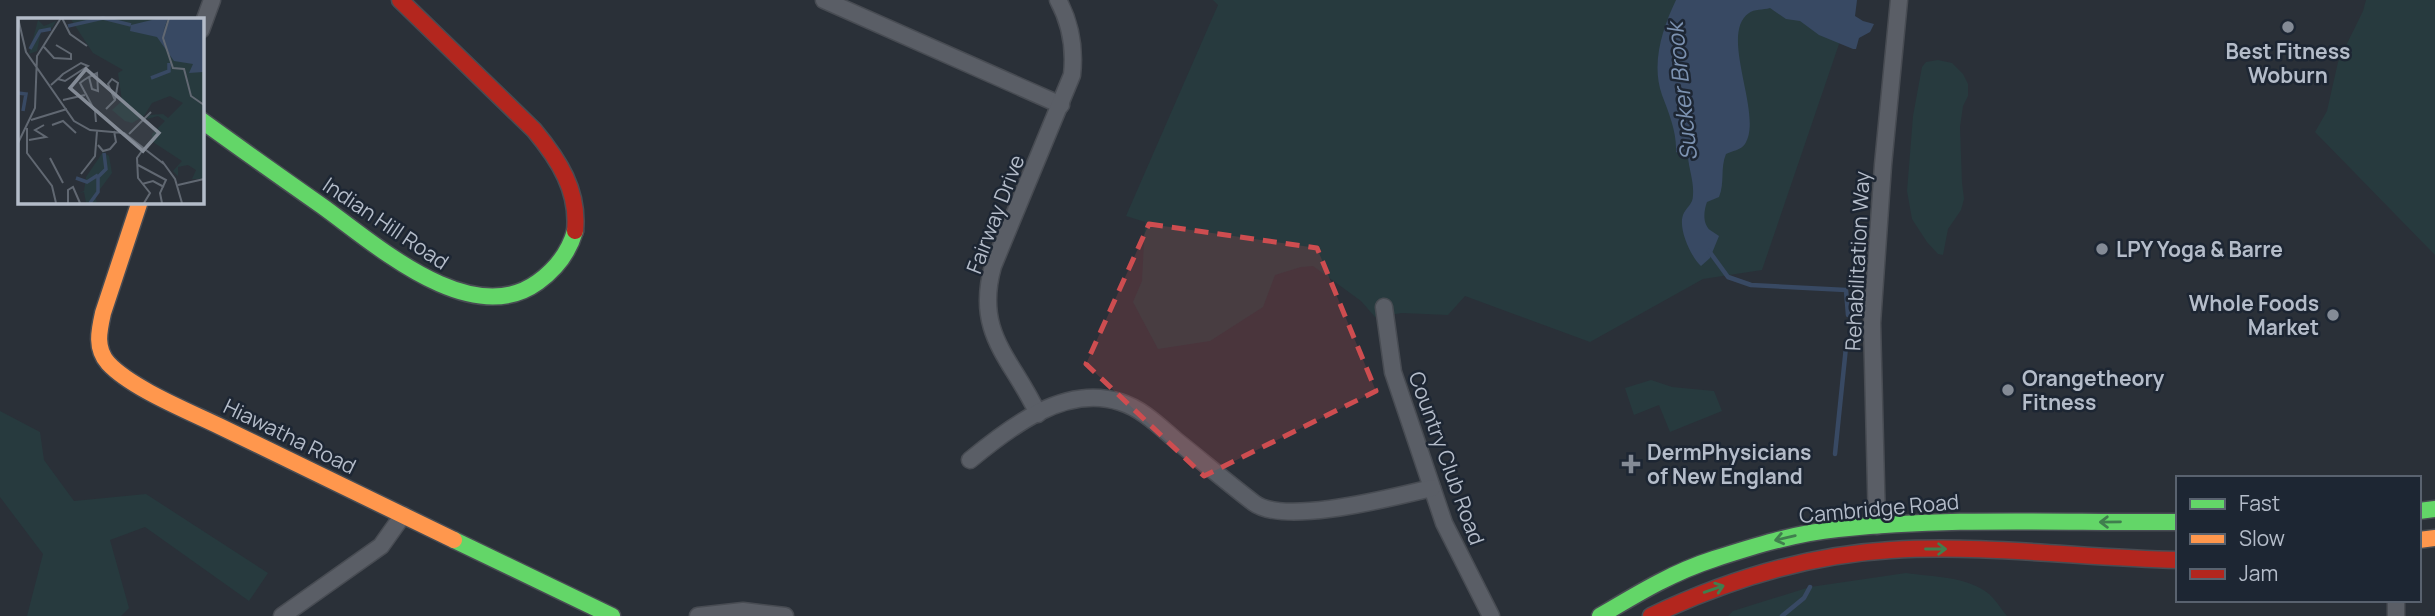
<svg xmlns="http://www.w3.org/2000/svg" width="2435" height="616" font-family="Manrope,sans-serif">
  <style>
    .green { fill: #273a3e }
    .water { fill: #384963 }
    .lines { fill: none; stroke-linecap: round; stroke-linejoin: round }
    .stream { stroke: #384963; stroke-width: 4.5 }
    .street-casing { stroke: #484c53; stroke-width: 19 }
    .fast-casing { stroke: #484c53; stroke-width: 19 }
    .slow-casing { stroke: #484c53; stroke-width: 19 }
    .jam-casing { stroke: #484c53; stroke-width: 19 }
    .street { stroke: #5a5e66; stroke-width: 16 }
    .fast { stroke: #63d668; stroke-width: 16 }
    .slow { stroke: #ff974d; stroke-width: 16 }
    .jam { stroke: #b3261e; stroke-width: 16 }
    .oneway { stroke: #407e4e }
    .marked { fill: #ce4d50; fill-opacity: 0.2; stroke: #ce4d50; stroke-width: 5; stroke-dasharray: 14 9; stroke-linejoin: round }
    .poi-dot { fill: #848b96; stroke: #1d2633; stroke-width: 2.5 }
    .labels { text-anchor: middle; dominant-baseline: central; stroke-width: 5; stroke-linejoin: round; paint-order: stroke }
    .poi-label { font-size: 21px; font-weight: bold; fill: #b4bcc9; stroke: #1d2633; text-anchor: start }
    .street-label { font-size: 21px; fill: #b4bcc9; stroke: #1d2633 }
    .water-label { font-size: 23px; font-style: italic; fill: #7c92b1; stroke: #1d2633 }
    .inset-river { fill: none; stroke: #384963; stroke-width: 3.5 }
    .inset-road { fill: none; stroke: #616872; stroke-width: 2 }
    .view { fill: #848b96; fill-opacity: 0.15; stroke: #848b96; stroke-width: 3.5 }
    .inset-edge { fill: none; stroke: #b4bcc9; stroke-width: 3.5 }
  </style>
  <rect width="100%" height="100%" fill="#2a3038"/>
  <!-- green -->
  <g class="green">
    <path d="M 1213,0 L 1854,0 L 1762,270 L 1703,279 L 1590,342 L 1465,296 L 1448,315 L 1402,313 L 1375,317 L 1361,301 L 1313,266 L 1301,267 L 1275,275 L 1263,307 L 1210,341 L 1158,349 L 1133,302 L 1142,281 L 1145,222 L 1126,216 L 1218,5 Z"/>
    <path d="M 2366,0 L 2435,0 L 2435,255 L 2315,132 L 2327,111 L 2338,62 L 2363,11 Z"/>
    <path d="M 1938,60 L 1952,63 L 1963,74 L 1968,84 L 1968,96 L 1963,106 L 1960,127 L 1962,183 L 1964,199 L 1961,210 L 1948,229 L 1943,255 L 1938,254 L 1927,242 L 1912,219 L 1907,191 L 1913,116 L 1922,67 L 1926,62 Z"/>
    <path d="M 1651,380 L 1672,387 L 1714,391 L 1722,411 L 1670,432 L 1659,405 L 1634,415 L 1625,388 Z"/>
    <path d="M 0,411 L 40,432 L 44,460 L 74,501 L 146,494 L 268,573 L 249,601 L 145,527 L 110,540 L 129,608 L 121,616 L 27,616 L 43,554 L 0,497 Z"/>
    <path d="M 1906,573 C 1933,577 1967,576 1989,594 C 1996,600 2001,609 2007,616 L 1728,616 L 1733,611 L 1810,587 Z"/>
  </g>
  <!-- water -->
  <path class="water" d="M 1676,0 L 1857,0 L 1855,16 L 1863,21 L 1874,24 L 1870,32 L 1859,38 L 1856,49 L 1853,49 L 1819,35 L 1800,21 L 1786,19 L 1770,8 C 1763,10 1754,9 1749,13 C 1718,34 1764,115 1745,144 C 1741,150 1732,151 1726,154 C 1720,168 1725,183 1719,197 L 1707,202 C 1704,210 1702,223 1710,230 C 1713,232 1716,234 1719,236 L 1710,258 L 1701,266 C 1691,257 1678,229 1683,215 C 1686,207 1693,205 1693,195 C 1694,181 1689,170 1688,157 L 1676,152 C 1677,133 1669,113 1662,95 C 1651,64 1662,29 1676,0 Z"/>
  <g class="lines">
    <!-- stream -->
    <g class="stream">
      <path d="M 1709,251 L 1728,277 L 1751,285 L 1846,290 L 1848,315"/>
      <path d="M 1835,454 L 1846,347"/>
      <path d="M 1782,616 L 1804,598 L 1810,587"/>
    </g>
    <defs>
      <g id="street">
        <path d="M 824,0 L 1061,105"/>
        <path d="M 201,30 L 212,0"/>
        <path d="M 1384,307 L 1393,372 L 1444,523 L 1491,616"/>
        <path d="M 1038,414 C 1012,358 974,334 993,266 L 1072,75 C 1075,48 1071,24 1058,0"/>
        <path d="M 970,460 C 1010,427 1065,384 1120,402 C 1143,409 1160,427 1178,442 C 1203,462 1228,483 1254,503 C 1285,526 1393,497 1432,488"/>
        <path d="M 1877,526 L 1872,323 L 1883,165 L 1899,0"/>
        <path d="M 2396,600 L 2396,616"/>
        <path d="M 282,616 L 381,546 L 403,515"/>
        <path d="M 698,616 L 743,611 L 785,616"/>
      </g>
      <g id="fast">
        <path d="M 201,120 C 241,149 282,178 322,206 C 375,244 471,331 538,282 C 556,269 569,252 575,231"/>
        <path d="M 2419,511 L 2435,509"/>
        <path d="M 454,540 L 612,616"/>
        <path d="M 1600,616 C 1637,594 1673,572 1714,559 C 1754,546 1796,533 1838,529 C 1951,517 2064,523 2178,522"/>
      </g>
      <g id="slow">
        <path d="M 140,201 L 103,313 C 99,331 95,348 108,363 C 131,388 188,411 219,426 C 298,464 376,502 454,540"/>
        <path d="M 2419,540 L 2435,538"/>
      </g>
      <g id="jam">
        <path d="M 400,0 L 534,130 C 559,160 579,191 575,231"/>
        <path d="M 1651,616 C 1727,580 1806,555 1891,550 C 1986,544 2082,558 2178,560"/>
      </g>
    </defs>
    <!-- street casing -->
    <use href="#street" class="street-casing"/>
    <!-- fast casing -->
    <use href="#fast" class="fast-casing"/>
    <!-- slow casing -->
    <use href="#slow" class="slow-casing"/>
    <!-- jam casing -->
    <use href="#jam" class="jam-casing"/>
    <!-- street -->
    <use href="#street" class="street"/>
    <!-- fast -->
    <use href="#fast" class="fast"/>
    <!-- slow -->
    <use href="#slow" class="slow"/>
    <!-- jam -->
    <use href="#jam" class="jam"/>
  </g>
  <!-- one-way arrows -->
  <defs><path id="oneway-shaft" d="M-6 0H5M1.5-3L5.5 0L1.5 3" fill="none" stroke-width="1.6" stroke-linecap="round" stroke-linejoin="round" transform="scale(1.75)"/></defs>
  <g class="oneway">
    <use href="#oneway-shaft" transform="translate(2110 522) rotate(179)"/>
    <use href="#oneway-shaft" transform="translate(1785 538) rotate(167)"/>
    <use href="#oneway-shaft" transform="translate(1936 549)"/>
    <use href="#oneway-shaft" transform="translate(1714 589) rotate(-19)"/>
  </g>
  <!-- marked area -->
  <path class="marked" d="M 1149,224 L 1317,248 L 1376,391 L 1204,476 L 1086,364 Z"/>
  <!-- markers -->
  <g class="poi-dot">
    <circle cx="2288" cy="27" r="7"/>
    <circle cx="2102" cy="249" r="7"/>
    <circle cx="2333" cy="315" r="7"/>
    <circle cx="2008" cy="390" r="7"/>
    <path d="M1627.5 453.5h7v7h7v7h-7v7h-7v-7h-7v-7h7z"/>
  </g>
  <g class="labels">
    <!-- poi labels -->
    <g class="poi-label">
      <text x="2288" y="51" text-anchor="middle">Best Fitness<tspan x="2288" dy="24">Woburn</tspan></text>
      <text x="2116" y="249">LPY Yoga &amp; Barre</text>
      <text x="2319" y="303" text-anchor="end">Whole Foods<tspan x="2319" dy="24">Market</tspan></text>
      <text x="2022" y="378">Orangetheory<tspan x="2022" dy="24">Fitness</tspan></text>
      <text x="1647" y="452">DermPhysicians<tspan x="1647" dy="24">of New England</tspan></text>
    </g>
    <!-- street labels -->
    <g class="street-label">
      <text transform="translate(995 214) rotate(-69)">Fairway Drive</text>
      <text transform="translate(386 223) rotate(34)">Indian Hill Road</text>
      <text transform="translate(1857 261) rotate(-87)">Rehabilitation Way</text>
      <text transform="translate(290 436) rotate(26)">Hiawatha Road</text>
      <text transform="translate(1447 458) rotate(70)">Country Club Road</text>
      <text transform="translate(1879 508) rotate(-5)">Cambridge Road</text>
    </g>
    <!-- water labels -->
    <g class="water-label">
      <text transform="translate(1681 92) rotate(-96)">Sucker Brook</text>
    </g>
  </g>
  <!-- overview -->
  <g transform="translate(18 18)">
    <rect width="186" height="186" fill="#2a3038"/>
    <path d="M 52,0 L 185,0 L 185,161 L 174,161 L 178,152 L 170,147 L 160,149 L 160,158 L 155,153 L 164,143 L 135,124 L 134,116 L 147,103 L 140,98 L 129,101 L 130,97 L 145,96 L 150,100 L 165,85 L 152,78 L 134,85 L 126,98 L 114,105 L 107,103 L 94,92 L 104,83 L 100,55 L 105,52 L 75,35 ZM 20,2 L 26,8 L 38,3 L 34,10 L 23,14 L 19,33 L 11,36 ZM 85,134 L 91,138 L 94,155 L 77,178 L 79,185 L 68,185 L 66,174 L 61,175 L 66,173 L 68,159 Z" fill="#273a3e"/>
    <path d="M 142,0 L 150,0 L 145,14 L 151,0 L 185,0 L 185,54 L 171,55 L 175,46 L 156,43 L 139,19 L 112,13 L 113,7 Z" fill="#384963"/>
    <path class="inset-river" d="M 50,8 L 85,0 L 113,7M 12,31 L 22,13 L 33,11M 133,60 L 151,53 L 151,45M 0,75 L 8,76 L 5,93M 58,160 L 69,164 L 80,157M 72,185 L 80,174 L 80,159 L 88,151 L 86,135"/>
    <path class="inset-road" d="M 0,0 L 8,34 L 56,103 L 72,112 L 106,115 L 146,146M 44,0 L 52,16 L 69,28M 151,0 L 145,20 L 155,50 L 166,51 L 173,78 L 186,87M 26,29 L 36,40 L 53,41 L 53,36 L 38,27M 71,59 L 74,71 L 80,73 L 79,55 L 71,59 L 66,62 L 62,65 L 77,93 L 78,104M 33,67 L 42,59 L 45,56 L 63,45 L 70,48 L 47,63 L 40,61M 45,82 L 67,77M 88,91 L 97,82 L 90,66 L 94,61 L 100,65 L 97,82M 13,102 L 49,91M 34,107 L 45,103 L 58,115M 9,110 L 9,135 L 34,168 L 38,185M 111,116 L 133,94M 11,122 L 28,119 L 17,112 L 26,107M 0,125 L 17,90 L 19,38 L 43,0M 80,127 L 85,133 L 92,131 L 98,124 L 96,113M 126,130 L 119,140 L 120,160 L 132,175 L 126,185M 32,140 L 45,165M 144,143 L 157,161 L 164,185M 120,147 L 148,162 L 142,175 L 144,185M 63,156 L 77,138 L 79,113M 124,166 L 135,163 L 146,169M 160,167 L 186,161M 50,185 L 50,172 L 55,169 L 62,185"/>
    <path class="view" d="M 68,51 L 141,115 L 125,133 L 52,70 Z"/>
    <rect width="186" height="186" class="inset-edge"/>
  </g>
  <!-- legend -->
  <rect x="2176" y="476" width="245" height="126" fill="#1d2633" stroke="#59626f" stroke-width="2"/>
  <rect x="2190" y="499" width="35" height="10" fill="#63d668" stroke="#59626f" stroke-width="2"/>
  <text x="2239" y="511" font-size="21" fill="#b4bcc9">Fast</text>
  <rect x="2190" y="534" width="35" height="10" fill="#ff974d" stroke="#59626f" stroke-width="2"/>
  <text x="2239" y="546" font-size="21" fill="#b4bcc9">Slow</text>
  <rect x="2190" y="569" width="35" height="10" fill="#b3261e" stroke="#59626f" stroke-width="2"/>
  <text x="2239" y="581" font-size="21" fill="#b4bcc9">Jam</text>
</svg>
